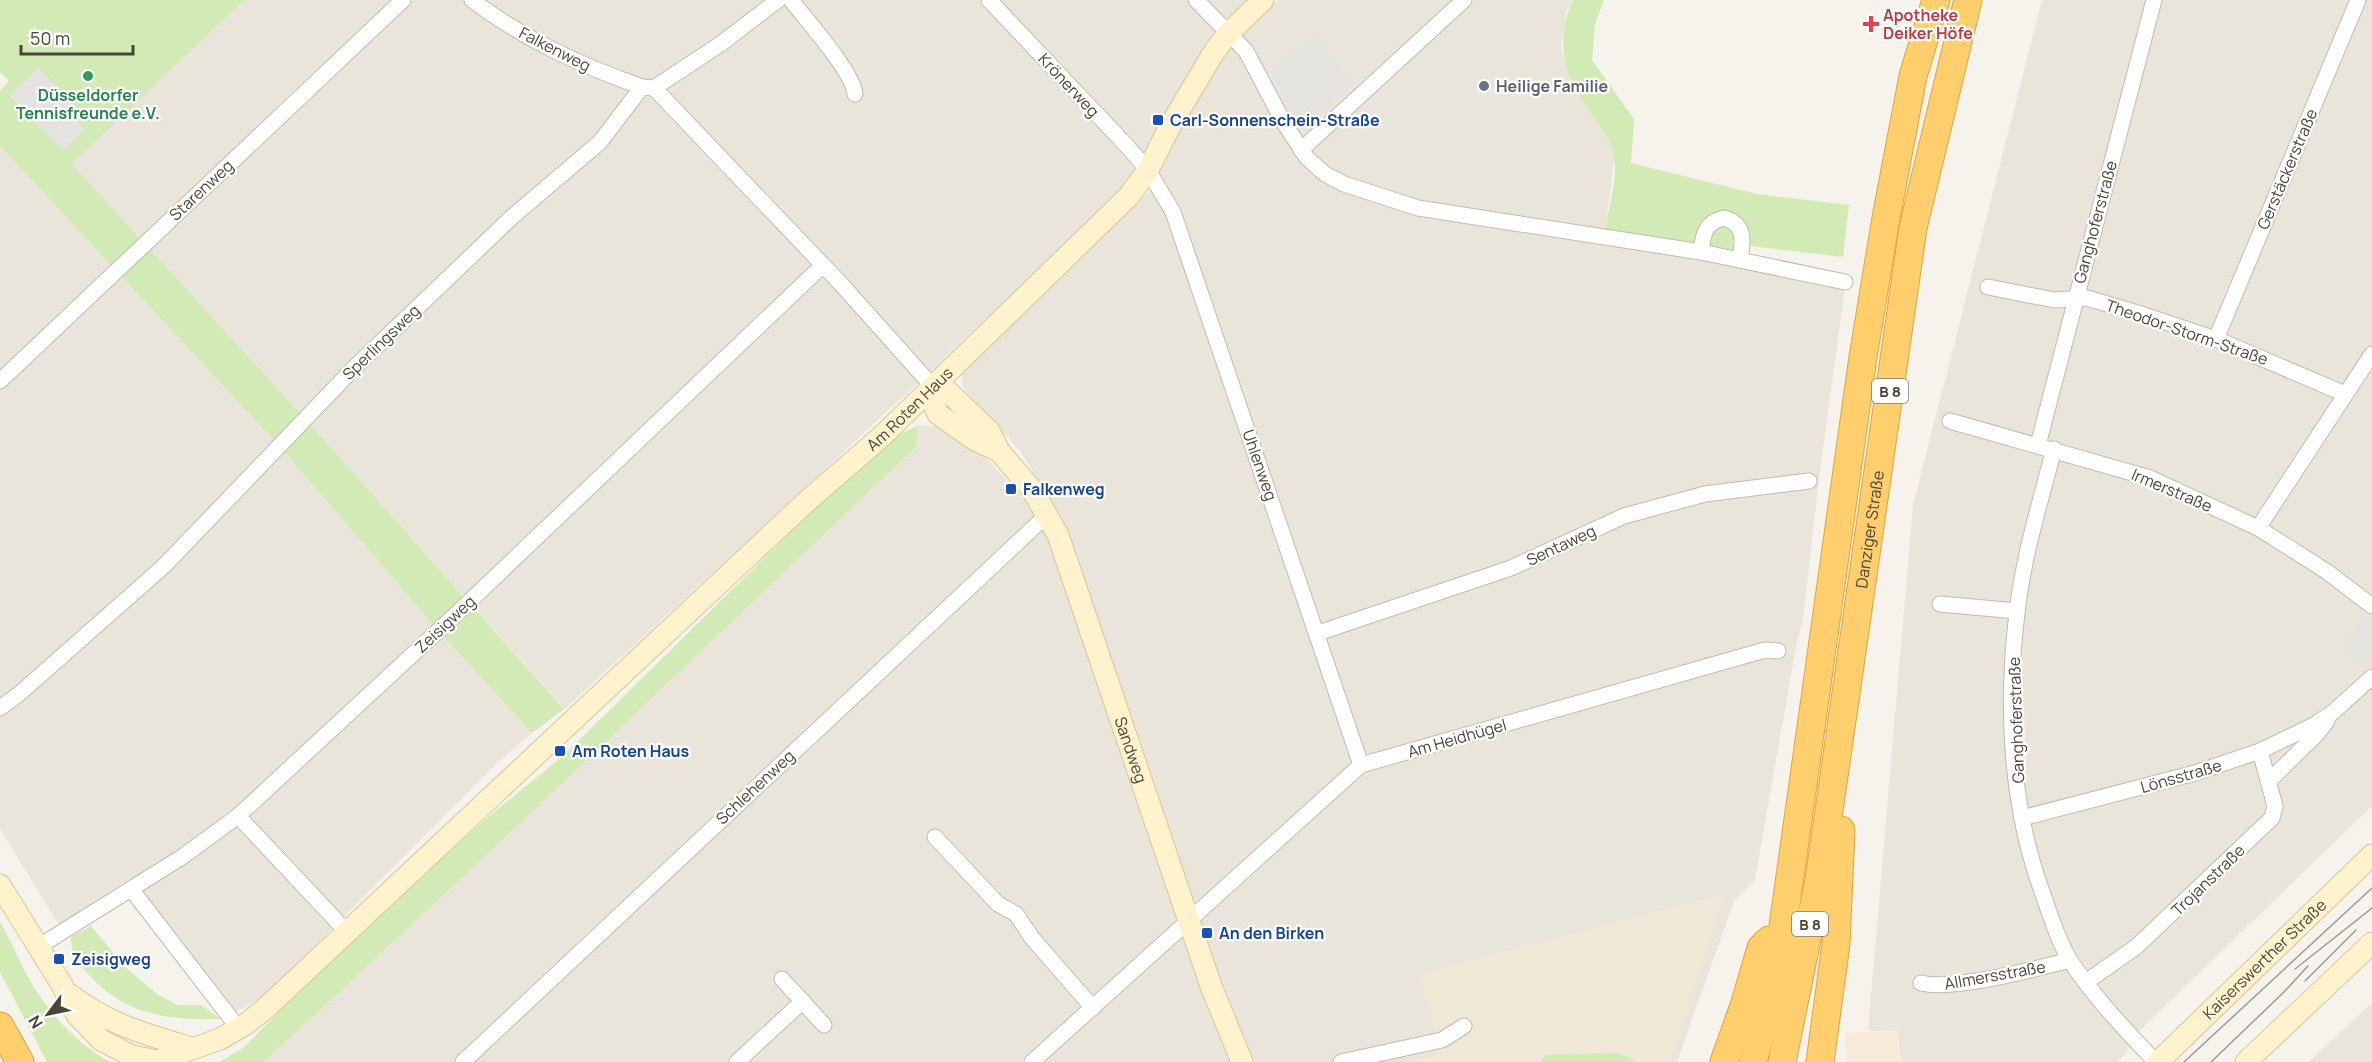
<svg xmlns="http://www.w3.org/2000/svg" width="2372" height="1062" font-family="Manrope,sans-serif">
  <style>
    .residential { fill: #eae5da }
    .commercial { fill: #f7ead8 }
    .education { fill: #efe8d6 }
    .green { fill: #d2eab5 }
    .parking { fill: #e5e3e0 }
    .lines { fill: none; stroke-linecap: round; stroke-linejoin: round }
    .street-casing { stroke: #c2bbae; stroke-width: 17 }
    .secondary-casing { stroke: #d6c79b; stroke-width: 23 }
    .highway-casing { stroke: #e0a43c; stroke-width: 29 }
    .street { stroke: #fff; stroke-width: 15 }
    .secondary { stroke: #fff3cd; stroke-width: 21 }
    .highway { stroke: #ffcf6e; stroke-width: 27 }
    .tram { stroke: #9a9a9a; stroke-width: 1.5 }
    .health-dot { fill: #e0444e; stroke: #fff; stroke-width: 2 }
    .leisure-dot { fill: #2e9e5b; stroke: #fff; stroke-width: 2 }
    .worship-dot { fill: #6b7280; stroke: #fff; stroke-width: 2 }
    .transit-dot { fill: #1a4fb4; stroke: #fff; stroke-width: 2 }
    .labels { text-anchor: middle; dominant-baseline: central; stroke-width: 4.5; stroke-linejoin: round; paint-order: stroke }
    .shield { fill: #fff; stroke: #817c74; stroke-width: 1.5 }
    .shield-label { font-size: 15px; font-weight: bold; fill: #4b4439 }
    .health-label { font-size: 16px; font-weight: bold; fill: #be3a42; stroke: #fff; text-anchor: start }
    .street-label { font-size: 16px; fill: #4b4439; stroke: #fff }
    .worship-label { font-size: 16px; font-weight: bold; fill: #5b616d; stroke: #fff; text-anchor: start }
    .leisure-label { font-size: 16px; font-weight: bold; fill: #27864d; stroke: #fff }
    .transit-label { font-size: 16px; font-weight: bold; fill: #164399; stroke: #fff; text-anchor: start }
  </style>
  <rect width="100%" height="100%" fill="#f6f3ec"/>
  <!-- residential -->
  <g class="residential">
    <path d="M 244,0 L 1252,0 L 1152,141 L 1124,187 L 919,382 L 565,709 L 308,422 L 72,164 Z"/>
    <path d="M 1278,0 L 1572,0 L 1566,12 L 1561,48 L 1573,89 L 1617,139 L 1605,230 L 1845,288 L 1819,478 L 1803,620 L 1795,652 L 1755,880 L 1734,901 L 1677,1062 L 1255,1062 L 1225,997 L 1061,517 L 1021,452 L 963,388 L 961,369 L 1152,189 L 1195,100 L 1228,48 Z"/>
    <path d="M 2042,0 L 2372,0 L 2372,806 L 2135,1035 L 2126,1053 L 2117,1062 L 1901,1062 L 1897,1031 L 1868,1031 L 1913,505 Z"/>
    <path d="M 0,146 L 283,450 L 435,627 L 532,733 L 498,762 L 268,993 L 234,1014 L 129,879 L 59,925 L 0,829 Z"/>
    <path d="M 918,425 L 943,427 L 977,448 L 1046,523 L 1235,1062 L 264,1062 L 494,848 L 916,447 Z"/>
    <path d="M 2372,1003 L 2372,1062 L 2308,1062 Z"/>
  </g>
  <!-- commercial -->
  <path class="commercial" d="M 1897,1031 L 1901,1062 L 1847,1062 L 1845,1033 Z"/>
  <!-- education -->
  <path class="education" d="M 1724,894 L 1670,1062 L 1409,1062 L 1441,1054 L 1420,974 Z"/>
  <!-- green -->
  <g class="green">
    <path d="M 0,0 L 244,0 L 72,164 L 308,422 L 564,709 L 532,733 L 435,627 L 283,450 L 0,146 L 0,91 L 9,81 L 0,72 Z"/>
    <path d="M 1573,0 L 1604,0 L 1595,24 L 1592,60 L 1634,119 L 1631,163 L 1757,194 L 1849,205 L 1843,257 L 1750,246 L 1748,252 L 1605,230 C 1608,212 1616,183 1615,166 C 1614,132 1589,116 1575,89 C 1560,62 1559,27 1573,0 Z"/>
    <path d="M 918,425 L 916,447 L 494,848 L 264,1062 L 219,1062 L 243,1048 L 357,933 L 488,817 L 563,756 L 878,446 Z"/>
    <path d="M 0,922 C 12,942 20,964 32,984 C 50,1014 79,1046 110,1062 L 47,1062 L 0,972 Z"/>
    <path d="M 91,926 L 125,967 L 158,995 L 178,1005 L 201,1005 L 221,1019 C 168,1020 126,1016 88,974 C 77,961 71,954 71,937 Z"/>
    <path d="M 1616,1053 L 1631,1058 L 1634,1062 L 1541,1062 L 1545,1055 Z"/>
  </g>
  <!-- parking -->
  <g class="parking">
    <path d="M 1314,38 L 1354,84 L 1302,132 L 1272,74 Z"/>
    <path d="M 39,68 L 86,117 L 79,123 L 85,130 L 63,151 L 9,95 Z"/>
    <path d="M 2366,615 L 2372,620 L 2371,667 L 2343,645 Z"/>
  </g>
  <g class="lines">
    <defs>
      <g id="street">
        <path d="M 472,0 C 525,40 580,65 642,87 L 654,88 L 722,43 L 778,0"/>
        <path d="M 791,0 C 807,21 852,70 855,94"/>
        <path d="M 989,0 L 1126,145 L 1148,170 L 1173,212 L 1361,765"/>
        <path d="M 1196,0 L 1246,51 L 1284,123 L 1307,158 L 1325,174 L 1344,184 L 1418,208 L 1701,252 L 1845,282"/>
        <path d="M 654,88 L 841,284 L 933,387"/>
        <path d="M 1301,150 L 1464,0"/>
        <path d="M 1701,252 C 1703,234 1705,222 1724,218 C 1746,224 1743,241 1740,260"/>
        <path d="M 1988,287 L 2054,300 L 2087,298 L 2144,315 L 2216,339 L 2345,394"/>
        <path d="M 2216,339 L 2358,0"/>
        <path d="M 0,381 L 403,0"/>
        <path d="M 1950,421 L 2150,478 L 2258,528 L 2326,571 L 2372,606"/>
        <path d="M 2038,445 L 2154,0"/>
        <path d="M 2054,449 C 2040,503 2023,557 2017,613 C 2006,703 2010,800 2040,886 C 2049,911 2057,939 2071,962 C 2095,998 2126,1031 2156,1062"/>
        <path d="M 2258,528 L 2372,354"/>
        <path d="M 1940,604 L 2017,611"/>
        <path d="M 1318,633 L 1511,568 L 1624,516 L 1705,494 L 1809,481"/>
        <path d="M 0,708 L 19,694 L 164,566 L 354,368 L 512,217 L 600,142 L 642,87"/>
        <path d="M 2269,781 L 2317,734 L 2327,721"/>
        <path d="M 238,816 L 347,932"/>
        <path d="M 2022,818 L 2195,773 L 2260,751 L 2314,725 L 2332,713 L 2372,677"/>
        <path d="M 935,837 L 998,904 L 1016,914 L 1032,938 L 1093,1008"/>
        <path d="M 131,889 L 239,1029"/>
        <path d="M 38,947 L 182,857 L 238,816 L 452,618 L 823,265"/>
        <path d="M 782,979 L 824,1025"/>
        <path d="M 2086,982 L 2136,947 L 2272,818 L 2275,806 L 2260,751"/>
        <path d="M 1921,983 C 1955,991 2034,969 2070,960"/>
        <path d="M 463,1062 L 1048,514"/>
        <path d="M 737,1062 L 803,1001"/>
        <path d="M 1032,1062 L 1361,765 L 1765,650 L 1778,651"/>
        <path d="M 1341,1062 L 1442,1040 L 1464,1026"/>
      </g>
      <g id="secondary">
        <path id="s1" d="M 938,382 L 989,431 L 999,451 L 1033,491 L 1058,535 L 1211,986 L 1242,1062"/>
        <path d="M 929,391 L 938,414 L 975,440 L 999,451"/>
        <path id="s2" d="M 0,885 L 62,985 L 77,1015 L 101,1040 L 132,1056 L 158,1061 L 220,1039 L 246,1024 L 267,1007 L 806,502 L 882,436 L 1129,196 L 1148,170 L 1170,126 L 1214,52 L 1228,34 L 1263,0"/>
        <path d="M 70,995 C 110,1025 145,1034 192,1048"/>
        <path id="s3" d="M 2158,1062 L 2372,855"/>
        <path d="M 2246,1062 L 2372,943"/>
      </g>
      <g id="highway">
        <path d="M 0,1026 L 20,1062"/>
        <path d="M 1724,1062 L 1744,1006 L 1761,948 L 1769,940"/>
        <path d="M 1753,1062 L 1765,1016 L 1783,926 L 1863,357 L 1886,218 L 1913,76 L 1936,0"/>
        <path id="s4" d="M 1782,1062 L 1819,880 L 1913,228 L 1968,0"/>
        <path d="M 1820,1062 L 1836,944 L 1841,830"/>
      </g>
    </defs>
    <!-- street casing -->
    <use href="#street" class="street-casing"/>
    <!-- secondary casing -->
    <use href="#secondary" class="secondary-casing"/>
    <!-- highway casing -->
    <use href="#highway" class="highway-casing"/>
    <!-- street -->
    <use href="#street" class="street"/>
    <!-- secondary -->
    <use href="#secondary" class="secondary"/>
    <!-- highway -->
    <use href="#highway" class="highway"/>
    <!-- tram -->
    <g class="tram">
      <path d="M 2295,969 L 2372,908"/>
      <path d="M 2305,981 L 2356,930"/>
      <path d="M 2184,1062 L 2372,888"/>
      <path d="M 2211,1062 L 2284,992 L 2308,966"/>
    </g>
  </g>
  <!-- markers -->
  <path class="health-dot" d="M1868 15h6v6h6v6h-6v6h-6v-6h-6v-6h6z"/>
  <circle class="leisure-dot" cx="88" cy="76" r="6"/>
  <circle class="worship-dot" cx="1484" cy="86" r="6"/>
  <g class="transit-dot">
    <rect x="1152" y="114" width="12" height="12" rx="3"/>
    <rect x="1005" y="483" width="12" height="12" rx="3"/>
    <rect x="554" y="745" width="12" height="12" rx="3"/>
    <rect x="1201" y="927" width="12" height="12" rx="3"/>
    <rect x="53" y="953" width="12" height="12" rx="3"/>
  </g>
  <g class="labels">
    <!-- shield labels -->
    <g class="shield">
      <rect x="1872" y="379" width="36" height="24" rx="4.5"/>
      <rect x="1792" y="912" width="36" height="24" rx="4.5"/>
    </g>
    <g class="shield-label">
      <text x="1890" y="391">B 8</text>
      <text x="1810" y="924">B 8</text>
    </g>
    <!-- health labels -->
    <g class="health-label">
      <text x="1883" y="15">Apotheke<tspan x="1883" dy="18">Deiker Höfe</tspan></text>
    </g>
    <!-- street labels -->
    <g class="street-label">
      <text transform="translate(555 49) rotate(27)">Falkenweg</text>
      <text transform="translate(1069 85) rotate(47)">Krönerweg</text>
      <text transform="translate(2287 169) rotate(-67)">Gerstäckerstraße</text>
      <text transform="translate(201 190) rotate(-43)">Starenweg</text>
      <text transform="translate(2095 222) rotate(-75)">Ganghoferstraße</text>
      <text transform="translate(2187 332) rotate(19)">Theodor-Storm-Straße</text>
      <text transform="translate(381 342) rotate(-44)">Sperlingsweg</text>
      <text stroke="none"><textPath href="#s2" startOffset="1248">Am Roten Haus</textPath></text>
      <text transform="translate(1260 465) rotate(71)">Uhlenweg</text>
      <text transform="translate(2172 490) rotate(23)">Irmerstraße</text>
      <text stroke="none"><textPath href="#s4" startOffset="540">Danziger Straße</textPath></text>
      <text transform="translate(1561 545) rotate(-25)">Sentaweg</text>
      <text transform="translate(445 624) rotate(-43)">Zeisigweg</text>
      <text transform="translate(2016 720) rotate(-92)">Ganghoferstraße</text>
      <text transform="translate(1457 738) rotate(-16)">Am Heidhügel</text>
      <text stroke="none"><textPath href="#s1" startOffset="423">Sandweg</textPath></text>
      <text transform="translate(2181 776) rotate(-16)">Lönsstraße</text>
      <text transform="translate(755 787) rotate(-43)">Schlehenweg</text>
      <text transform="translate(2208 880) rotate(-44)">Trojanstraße</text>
      <text stroke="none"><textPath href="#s3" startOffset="148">Kaiserswerther Straße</textPath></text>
      <text transform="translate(1995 975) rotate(-10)">Allmersstraße</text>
    </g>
    <!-- worship labels -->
    <g class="worship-label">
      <text x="1496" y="86">Heilige Familie</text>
    </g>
    <!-- leisure labels -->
    <g class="leisure-label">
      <text x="88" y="95">Düsseldorfer<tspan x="88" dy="18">Tennisfreunde e.V.</tspan></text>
    </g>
    <!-- transit labels -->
    <g class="transit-label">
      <text x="1170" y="120">Carl-Sonnenschein-Straße</text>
      <text x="1023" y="489">Falkenweg</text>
      <text x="572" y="751">Am Roten Haus</text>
      <text x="1219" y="933">An den Birken</text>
      <text x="71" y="959">Zeisigweg</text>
    </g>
  </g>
  <!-- north arrow -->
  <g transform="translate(48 1014) rotate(238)" stroke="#ffffff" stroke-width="4.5" paint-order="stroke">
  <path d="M0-4.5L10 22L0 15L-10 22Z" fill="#4b4439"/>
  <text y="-9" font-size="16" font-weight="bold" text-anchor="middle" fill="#4b4439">N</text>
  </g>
  <!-- scale -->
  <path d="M21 45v9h112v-9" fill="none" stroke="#4b4439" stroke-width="3"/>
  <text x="30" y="45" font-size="18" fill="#4b4439" stroke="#ffffff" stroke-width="4.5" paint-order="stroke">50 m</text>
</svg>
